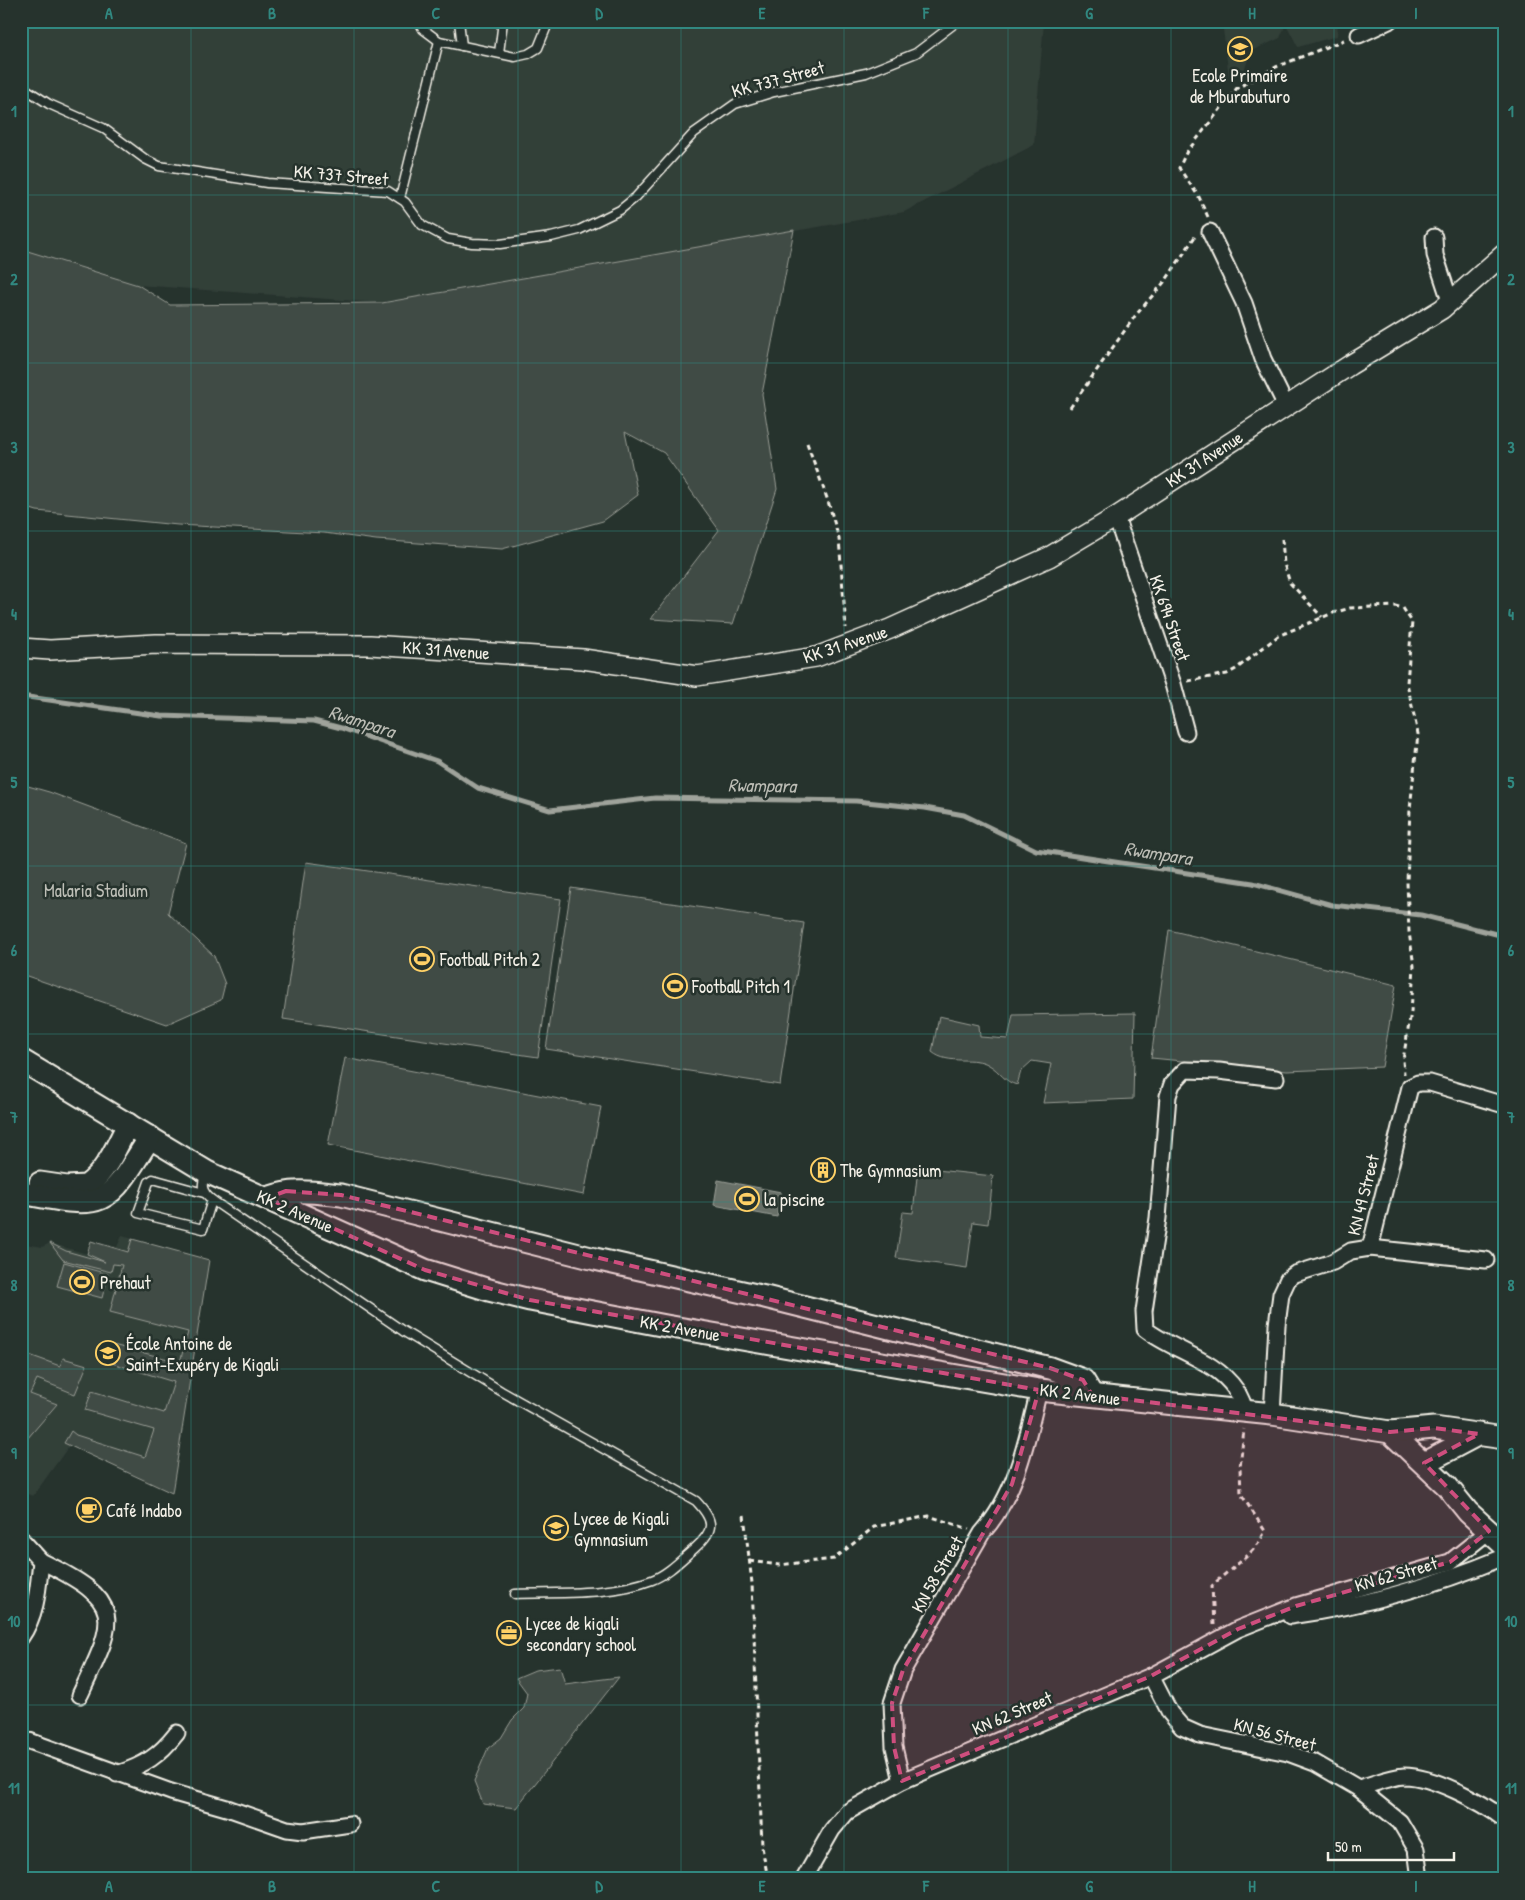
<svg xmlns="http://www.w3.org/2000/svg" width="1525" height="1900" font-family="'Patrick Hand',sans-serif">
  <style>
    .built { fill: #333f39 }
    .green { fill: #414b45; stroke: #9a9e96 }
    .water { fill: #676f68; stroke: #9fa39b }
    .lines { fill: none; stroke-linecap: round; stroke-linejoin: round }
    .stream { stroke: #9fa39b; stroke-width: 5 }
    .service-casing { stroke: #f4f1e8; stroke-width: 11 }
    .minor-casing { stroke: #f4f1e8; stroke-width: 19 }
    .tertiary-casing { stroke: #f4f1e8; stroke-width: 22 }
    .secondary-casing { stroke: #f4f1e8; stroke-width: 25 }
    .path { stroke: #f4f1e8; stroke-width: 3; stroke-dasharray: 5 4; stroke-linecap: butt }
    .service { stroke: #26332d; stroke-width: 8 }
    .minor { stroke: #26332d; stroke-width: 15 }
    .tertiary { stroke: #26332d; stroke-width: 19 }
    .secondary { stroke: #26332d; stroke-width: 21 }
    .marked { fill: #ce4e7e; fill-opacity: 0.2; stroke: #ce4e7e; stroke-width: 4; stroke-dasharray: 10 6; stroke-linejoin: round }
    .grid { fill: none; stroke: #318880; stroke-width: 1; stroke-opacity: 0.55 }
    .labels { text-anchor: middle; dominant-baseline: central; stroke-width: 5; stroke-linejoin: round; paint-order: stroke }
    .poi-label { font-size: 18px; fill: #f4f1e8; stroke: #26332d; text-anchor: start }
    .street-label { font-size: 18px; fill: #f4f1e8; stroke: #26332d }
    .park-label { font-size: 18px; fill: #bebfb7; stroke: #26332d }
    .water-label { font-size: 19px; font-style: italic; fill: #bcbdb5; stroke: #26332d }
    .neatline { fill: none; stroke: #318880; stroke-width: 2 }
    .grid-label { font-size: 16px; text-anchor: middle; font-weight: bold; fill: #318880 }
  </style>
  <rect width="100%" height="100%" fill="#26332d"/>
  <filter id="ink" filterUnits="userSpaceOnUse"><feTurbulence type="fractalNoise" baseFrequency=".02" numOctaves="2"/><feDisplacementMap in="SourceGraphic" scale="10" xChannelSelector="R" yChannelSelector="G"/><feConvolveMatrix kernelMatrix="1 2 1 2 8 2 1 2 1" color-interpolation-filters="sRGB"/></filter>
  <g filter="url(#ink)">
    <!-- built -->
    <g class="built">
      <path d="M 21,21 L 1044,21 L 1034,145 L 904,212 L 382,303 L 138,285 L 21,249 Z"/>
      <path d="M 1222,21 L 1338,21 L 1337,36 L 1298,47 L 1286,24 L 1280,38 L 1251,51 L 1243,74 L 1229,77 Z"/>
      <path d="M 122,1236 L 209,1260 L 172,1493 L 69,1446 L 33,1496 L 21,1492 L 21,1243 L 42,1247 L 50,1243 L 87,1254 L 91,1241 L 117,1247 Z"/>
    </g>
    <!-- green -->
    <g class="green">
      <path d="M 794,230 L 762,394 L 777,489 L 733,624 L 651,619 L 719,530 L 664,453 L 625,432 L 638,495 L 603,521 L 502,549 L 376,540 L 324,533 L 178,525 L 37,511 L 21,506 L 21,249 L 138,285 L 170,305 L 382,303 Z"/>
      <path d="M 21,784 L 49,792 L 186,843 L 168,913 L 214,956 L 225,984 L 221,1000 L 167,1024 L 21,974 Z"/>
      <path d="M 306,862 L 561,899 L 538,1057 L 283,1019 Z"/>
      <path d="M 571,888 L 804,923 L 780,1085 L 546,1049 Z"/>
      <path d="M 1169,930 L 1396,985 L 1382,1067 L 1287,1071 L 1151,1058 Z"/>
      <path d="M 1135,1013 L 1133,1099 L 1043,1103 L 1051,1064 L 1032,1061 L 1021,1071 L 1017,1085 C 1004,1082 1000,1071 989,1065 C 974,1055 949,1066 932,1052 L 939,1016 L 979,1025 L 980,1037 L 1008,1039 L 1013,1015 Z"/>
      <path d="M 345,1058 L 601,1107 L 584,1195 L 328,1145 Z"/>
      <path d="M 918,1168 L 993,1176 L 988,1224 L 973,1222 L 967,1268 L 896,1258 L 903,1212 L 913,1213 Z"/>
      <path d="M 132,1239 L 209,1260 L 172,1493 L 64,1443 L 71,1431 L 76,1435 L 145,1457 L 154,1430 L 85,1410 L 92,1391 L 164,1413 L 174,1382 L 102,1360 L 105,1343 L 180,1362 L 188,1332 L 110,1312 L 122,1265 L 113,1264 L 111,1272 L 63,1260 L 50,1243 L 66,1251 L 105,1262 L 87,1254 L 91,1241 L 128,1252 Z"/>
      <path d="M 64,1262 L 108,1274 L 102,1298 L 57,1286 Z"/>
      <path d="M 21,1352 L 60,1366 L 63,1358 L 87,1365 L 75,1394 L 37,1379 L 30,1394 L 57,1404 L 21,1446 Z"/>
      <path d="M 560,1667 L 565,1684 L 619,1677 L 516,1808 L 483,1804 L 474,1781 L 488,1748 L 501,1738 L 512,1720 L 524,1708 L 527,1693 L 516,1678 L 535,1670 Z"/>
    </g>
    <!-- water -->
    <path class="water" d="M 718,1180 L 781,1192 L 777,1217 L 714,1205 Z"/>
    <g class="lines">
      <!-- stream -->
      <path class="stream" d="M 21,696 L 161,716 L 314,721 L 341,728 L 437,761 L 478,788 L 550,810 L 655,798 L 856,801 L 925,808 L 964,815 L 1036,850 L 1253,883 L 1332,905 L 1421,915 L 1504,936"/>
      <defs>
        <g id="service">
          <path d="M 419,21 L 423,29 L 439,41 L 515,57 L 528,54 L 538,48 L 549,21"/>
          <path d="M 459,21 L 462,46"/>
          <path d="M 499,53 L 503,21"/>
          <path d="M 21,86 L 49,104 L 103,128 L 145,159 L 159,166 L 267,183 L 388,191 L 405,202 L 422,225 L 448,239 L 472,243 L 500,244 L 551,237 L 579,230 L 620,210 L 636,197 L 694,133 L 735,104 L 774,92 L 866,73 L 916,53 L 958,21"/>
          <path d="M 400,198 L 439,41"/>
          <path d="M 206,1173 C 201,1185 201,1191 212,1200 L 403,1331 L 501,1391 L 696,1501 C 714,1520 716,1530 695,1548 C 682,1559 668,1574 652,1580 C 610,1596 559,1592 515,1594"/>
          <path d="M 204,1193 L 153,1179 L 149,1182 L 138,1213 L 203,1229 L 212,1200"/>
        </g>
        <g id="minor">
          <path d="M 1359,35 L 1389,21"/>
          <path d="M 1210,232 L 1244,303 L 1263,359 L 1286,406"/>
          <path d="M 1434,237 L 1435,255 L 1450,301"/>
          <path d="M 1116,517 L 1173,684 L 1186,732"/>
          <path d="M 1370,1248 L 1486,1260"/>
          <path d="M 1246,1411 C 1243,1404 1240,1396 1236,1390 C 1215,1359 1173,1351 1145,1329 L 1144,1311 L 1158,1218 L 1168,1096 L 1172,1084 L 1185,1070 L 1219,1071 L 1276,1078"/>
          <path d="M 1272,1414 L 1277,1325 L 1281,1294 L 1288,1279 L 1295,1274 L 1333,1262 L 1351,1251 L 1370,1248 L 1410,1087 L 1418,1083 L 1430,1083 L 1504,1105"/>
          <path d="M 21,1539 L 41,1561 C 38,1588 37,1614 21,1637"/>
          <path d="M 41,1561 C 126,1602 117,1617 80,1695"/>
          <path d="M 1290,1616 C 1364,1606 1434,1586 1504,1557"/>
          <path d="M 1151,1676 L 1170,1713 L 1182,1727 L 1200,1735 L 1288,1753 L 1315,1763 L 1358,1788 L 1400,1822 L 1416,1849 L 1420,1879"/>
          <path d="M 21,1738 L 171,1792 L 230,1809 L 287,1829 L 303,1831 L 350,1824"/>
          <path d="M 117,1774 C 145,1765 159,1756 177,1733"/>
          <path d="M 902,1781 L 894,1747 L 892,1703 L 903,1670 L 982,1533 C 1017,1494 1027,1439 1039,1390"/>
          <path d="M 1358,1788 C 1372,1785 1389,1777 1404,1776 C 1432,1776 1481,1801 1504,1819"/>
          <path d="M 804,1879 L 832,1830 L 847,1812 L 902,1781 L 1151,1676 L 1238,1629 L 1296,1606 L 1450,1562 L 1489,1531"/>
        </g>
        <path id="tertiary" d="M 21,648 L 50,650 L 156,644 L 370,645 L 583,659 L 697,676 L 816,657 L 890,629 L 1049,557 L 1116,517 L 1350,365 L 1442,309 L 1504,254"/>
        <g id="secondary">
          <path d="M 21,1060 L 207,1172 L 425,1270 L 489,1290 L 530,1300 L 666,1326 L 1039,1390 L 1272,1414 L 1390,1432 L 1447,1486 L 1468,1512 L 1504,1545"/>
          <path d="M 40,1183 L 67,1187 L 86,1186 C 107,1171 117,1146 128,1124"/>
          <path d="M 21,1193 C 106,1209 105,1210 150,1137"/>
          <path d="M 267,1198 C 294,1188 313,1192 341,1195 L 595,1259 L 765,1297 L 1050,1368 L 1083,1380 L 1092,1395"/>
          <path d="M 1390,1432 L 1434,1428 L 1504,1438"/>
          <path d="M 1424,1463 L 1479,1434"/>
        </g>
      </defs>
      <!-- service casing -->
      <use href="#service" class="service-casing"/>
      <!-- minor casing -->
      <use href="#minor" class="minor-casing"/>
      <!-- tertiary casing -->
      <use href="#tertiary" class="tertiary-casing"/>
      <!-- secondary casing -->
      <use href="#secondary" class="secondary-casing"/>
      <!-- path -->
      <g class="path">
        <path d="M 1208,217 L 1199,197 L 1179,168 L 1186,153 L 1237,88 L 1276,67 L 1344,40"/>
        <path d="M 1070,408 L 1135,316 L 1166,280 L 1196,235"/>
        <path d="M 807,443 L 828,501 L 839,539 L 846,628"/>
        <path d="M 1282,539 L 1284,564 L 1290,583 L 1322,617"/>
        <path d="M 1188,681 L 1227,674 L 1236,669 L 1278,636 L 1333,613 L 1350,608 L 1395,606 L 1403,608 L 1412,622 L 1407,683 L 1418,734 L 1410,809 L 1407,882 L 1409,932 L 1414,966 L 1411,1012 L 1403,1060 L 1404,1074"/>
        <path d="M 744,1515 L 752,1583 L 762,1847 L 768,1879"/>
        <path d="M 749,1561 L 779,1565 L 834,1559 L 874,1527 L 929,1516 L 969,1529"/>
        <path d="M 1214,1625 L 1212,1586 C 1230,1567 1254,1557 1265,1531 L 1241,1494 L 1240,1468 L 1244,1429"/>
      </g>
      <!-- service -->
      <use href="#service" class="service"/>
      <!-- minor -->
      <use href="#minor" class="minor"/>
      <!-- tertiary -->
      <use href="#tertiary" class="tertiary"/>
      <!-- secondary -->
      <use href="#secondary" class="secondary"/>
    </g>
  </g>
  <!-- marked area -->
  <path class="marked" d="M 286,1191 L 341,1195 L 1050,1368 L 1083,1380 L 1092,1395 L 1390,1432 L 1434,1428 L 1479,1434 L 1424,1463 L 1489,1531 L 1450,1562 L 1296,1606 L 1238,1629 L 1151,1676 L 902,1781 L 894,1747 L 892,1703 L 903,1670 L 1012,1484 L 1039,1390 L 530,1300 L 425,1270 L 267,1198 Z"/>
  <!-- grid -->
  <path class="grid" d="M 191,21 L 191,1879M 354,21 L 354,1879M 518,21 L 518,1879M 681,21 L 681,1879M 844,21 L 844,1879M 1008,21 L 1008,1879M 1171,21 L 1171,1879M 1334,21 L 1334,1879M 21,195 L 1504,195M 21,363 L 1504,363M 21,531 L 1504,531M 21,698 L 1504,698M 21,866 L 1504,866M 21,1034 L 1504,1034M 21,1202 L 1504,1202M 21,1369 L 1504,1369M 21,1537 L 1504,1537M 21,1705 L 1504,1705"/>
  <!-- icons -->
  <defs>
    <symbol id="school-ring" viewBox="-11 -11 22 22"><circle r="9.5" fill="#26332d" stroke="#ffd166" stroke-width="1.5"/><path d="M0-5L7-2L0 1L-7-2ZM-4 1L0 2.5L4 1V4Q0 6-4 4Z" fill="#ffd166"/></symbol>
    <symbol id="stadium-ring" viewBox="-11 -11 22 22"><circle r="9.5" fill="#26332d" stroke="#ffd166" stroke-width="1.5"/><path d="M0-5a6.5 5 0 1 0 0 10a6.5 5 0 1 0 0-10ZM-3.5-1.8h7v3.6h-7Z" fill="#ffd166"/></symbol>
    <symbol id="building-ring" viewBox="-11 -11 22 22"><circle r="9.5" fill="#26332d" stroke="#ffd166" stroke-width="1.5"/><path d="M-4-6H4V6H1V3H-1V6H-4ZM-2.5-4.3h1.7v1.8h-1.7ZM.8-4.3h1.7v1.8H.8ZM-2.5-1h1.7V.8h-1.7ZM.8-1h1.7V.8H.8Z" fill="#ffd166"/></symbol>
    <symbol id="cafe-ring" viewBox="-11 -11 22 22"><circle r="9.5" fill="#26332d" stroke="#ffd166" stroke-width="1.5"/><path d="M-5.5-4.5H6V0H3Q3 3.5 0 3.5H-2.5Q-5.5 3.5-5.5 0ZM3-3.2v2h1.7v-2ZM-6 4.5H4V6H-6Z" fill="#ffd166"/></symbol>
    <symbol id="office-ring" viewBox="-11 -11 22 22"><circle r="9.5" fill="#26332d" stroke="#ffd166" stroke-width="1.5"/><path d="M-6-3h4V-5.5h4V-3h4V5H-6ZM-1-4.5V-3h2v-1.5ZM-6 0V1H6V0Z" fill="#ffd166"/></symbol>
  </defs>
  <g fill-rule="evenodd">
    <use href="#school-ring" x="1226" y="35" width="28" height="28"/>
    <use href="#stadium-ring" x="408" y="945" width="28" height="28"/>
    <use href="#stadium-ring" x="661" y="972" width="28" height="28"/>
    <use href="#building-ring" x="809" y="1156" width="28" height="28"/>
    <use href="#stadium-ring" x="733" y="1185" width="28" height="28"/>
    <use href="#stadium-ring" x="68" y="1268" width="28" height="28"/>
    <use href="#school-ring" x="94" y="1339" width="28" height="28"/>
    <use href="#cafe-ring" x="75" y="1496" width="28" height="28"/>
    <use href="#school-ring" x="542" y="1514" width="28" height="28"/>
    <use href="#office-ring" x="495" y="1619" width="28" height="28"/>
  </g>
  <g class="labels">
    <!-- poi labels -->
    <g class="poi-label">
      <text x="1240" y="75" text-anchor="middle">Ecole Primaire<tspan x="1240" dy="21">de Mburabuturo</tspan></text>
      <text x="440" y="959">Football Pitch 2</text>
      <text x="692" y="986">Football Pitch 1</text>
      <text x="840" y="1170">The Gymnasium</text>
      <text x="764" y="1199">la piscine</text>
      <text x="100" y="1282">Prehaut</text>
      <text x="126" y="1343">École Antoine de<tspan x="126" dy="21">Saint-Exupéry de Kigali</tspan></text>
      <text x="106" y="1510">Café Indabo</text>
      <text x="574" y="1518">Lycee de Kigali<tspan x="574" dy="21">Gymnasium</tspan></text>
      <text x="526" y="1623">Lycee de kigali<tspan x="526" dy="21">secondary school</tspan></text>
    </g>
    <!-- street labels -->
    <g class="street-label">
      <text transform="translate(778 79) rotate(-15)">KK 737 Street</text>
      <text transform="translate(341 175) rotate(5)">KK 737 Street</text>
      <text transform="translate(1204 459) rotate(-33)">KK 31 Avenue</text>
      <text transform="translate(1170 618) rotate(71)">KK 694 Street</text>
      <text transform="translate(845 644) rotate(-18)">KK 31 Avenue</text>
      <text transform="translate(446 650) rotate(4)">KK 31 Avenue</text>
      <text transform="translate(1363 1195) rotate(-76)">KN 49 Street</text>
      <text transform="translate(295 1211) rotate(24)">KK 2 Avenue</text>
      <text transform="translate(680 1328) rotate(10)">KK 2 Avenue</text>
      <text transform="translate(1080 1394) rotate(7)">KK 2 Avenue</text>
      <text transform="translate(937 1574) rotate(-60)">KN 58 Street</text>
      <text transform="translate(1396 1574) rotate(-16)">KN 62 Street</text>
      <text transform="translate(1012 1713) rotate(-23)">KN 62 Street</text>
      <text transform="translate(1275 1734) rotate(15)">KN 56 Street</text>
    </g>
    <!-- park labels -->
    <g class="park-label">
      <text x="96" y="890">Malaria Stadium</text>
    </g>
    <!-- water labels -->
    <g class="water-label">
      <text transform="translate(362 721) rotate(18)">Rwampara</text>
      <text transform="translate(762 785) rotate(1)">Rwampara</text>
      <text transform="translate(1158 853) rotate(9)">Rwampara</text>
    </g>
  </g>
  <!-- margin -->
  <rect width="1525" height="1900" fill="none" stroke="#26332d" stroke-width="55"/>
  <!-- scale -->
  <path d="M1328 1852v8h126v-8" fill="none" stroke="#f4f1e8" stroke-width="2.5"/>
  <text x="1335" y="1852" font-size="15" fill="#f4f1e8" stroke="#26332d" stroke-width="4" paint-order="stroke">50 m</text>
  <rect x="28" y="28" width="1470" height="1844" class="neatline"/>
  <g class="grid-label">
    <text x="109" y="19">A</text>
    <text x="272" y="19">B</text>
    <text x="436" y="19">C</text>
    <text x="599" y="19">D</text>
    <text x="762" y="19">E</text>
    <text x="926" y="19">F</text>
    <text x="1089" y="19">G</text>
    <text x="1252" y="19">H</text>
    <text x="1416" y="19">I</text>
    <text x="14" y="117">1</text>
    <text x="1511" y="117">1</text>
    <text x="14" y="285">2</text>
    <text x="1511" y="285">2</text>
    <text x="14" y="453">3</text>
    <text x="1511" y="453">3</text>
    <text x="14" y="620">4</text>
    <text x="1511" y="620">4</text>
    <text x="14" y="788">5</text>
    <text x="1511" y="788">5</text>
    <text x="14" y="956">6</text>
    <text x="1511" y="956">6</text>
    <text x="14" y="1123">7</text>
    <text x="1511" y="1123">7</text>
    <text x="14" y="1291">8</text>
    <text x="1511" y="1291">8</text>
    <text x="14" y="1459">9</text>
    <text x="1511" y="1459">9</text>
    <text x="14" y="1627">10</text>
    <text x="1511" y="1627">10</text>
    <text x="14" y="1794">11</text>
    <text x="1511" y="1794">11</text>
    <text x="109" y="1892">A</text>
    <text x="272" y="1892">B</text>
    <text x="436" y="1892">C</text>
    <text x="599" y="1892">D</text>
    <text x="762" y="1892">E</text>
    <text x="926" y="1892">F</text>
    <text x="1089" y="1892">G</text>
    <text x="1252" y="1892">H</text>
    <text x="1416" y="1892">I</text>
  </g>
</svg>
